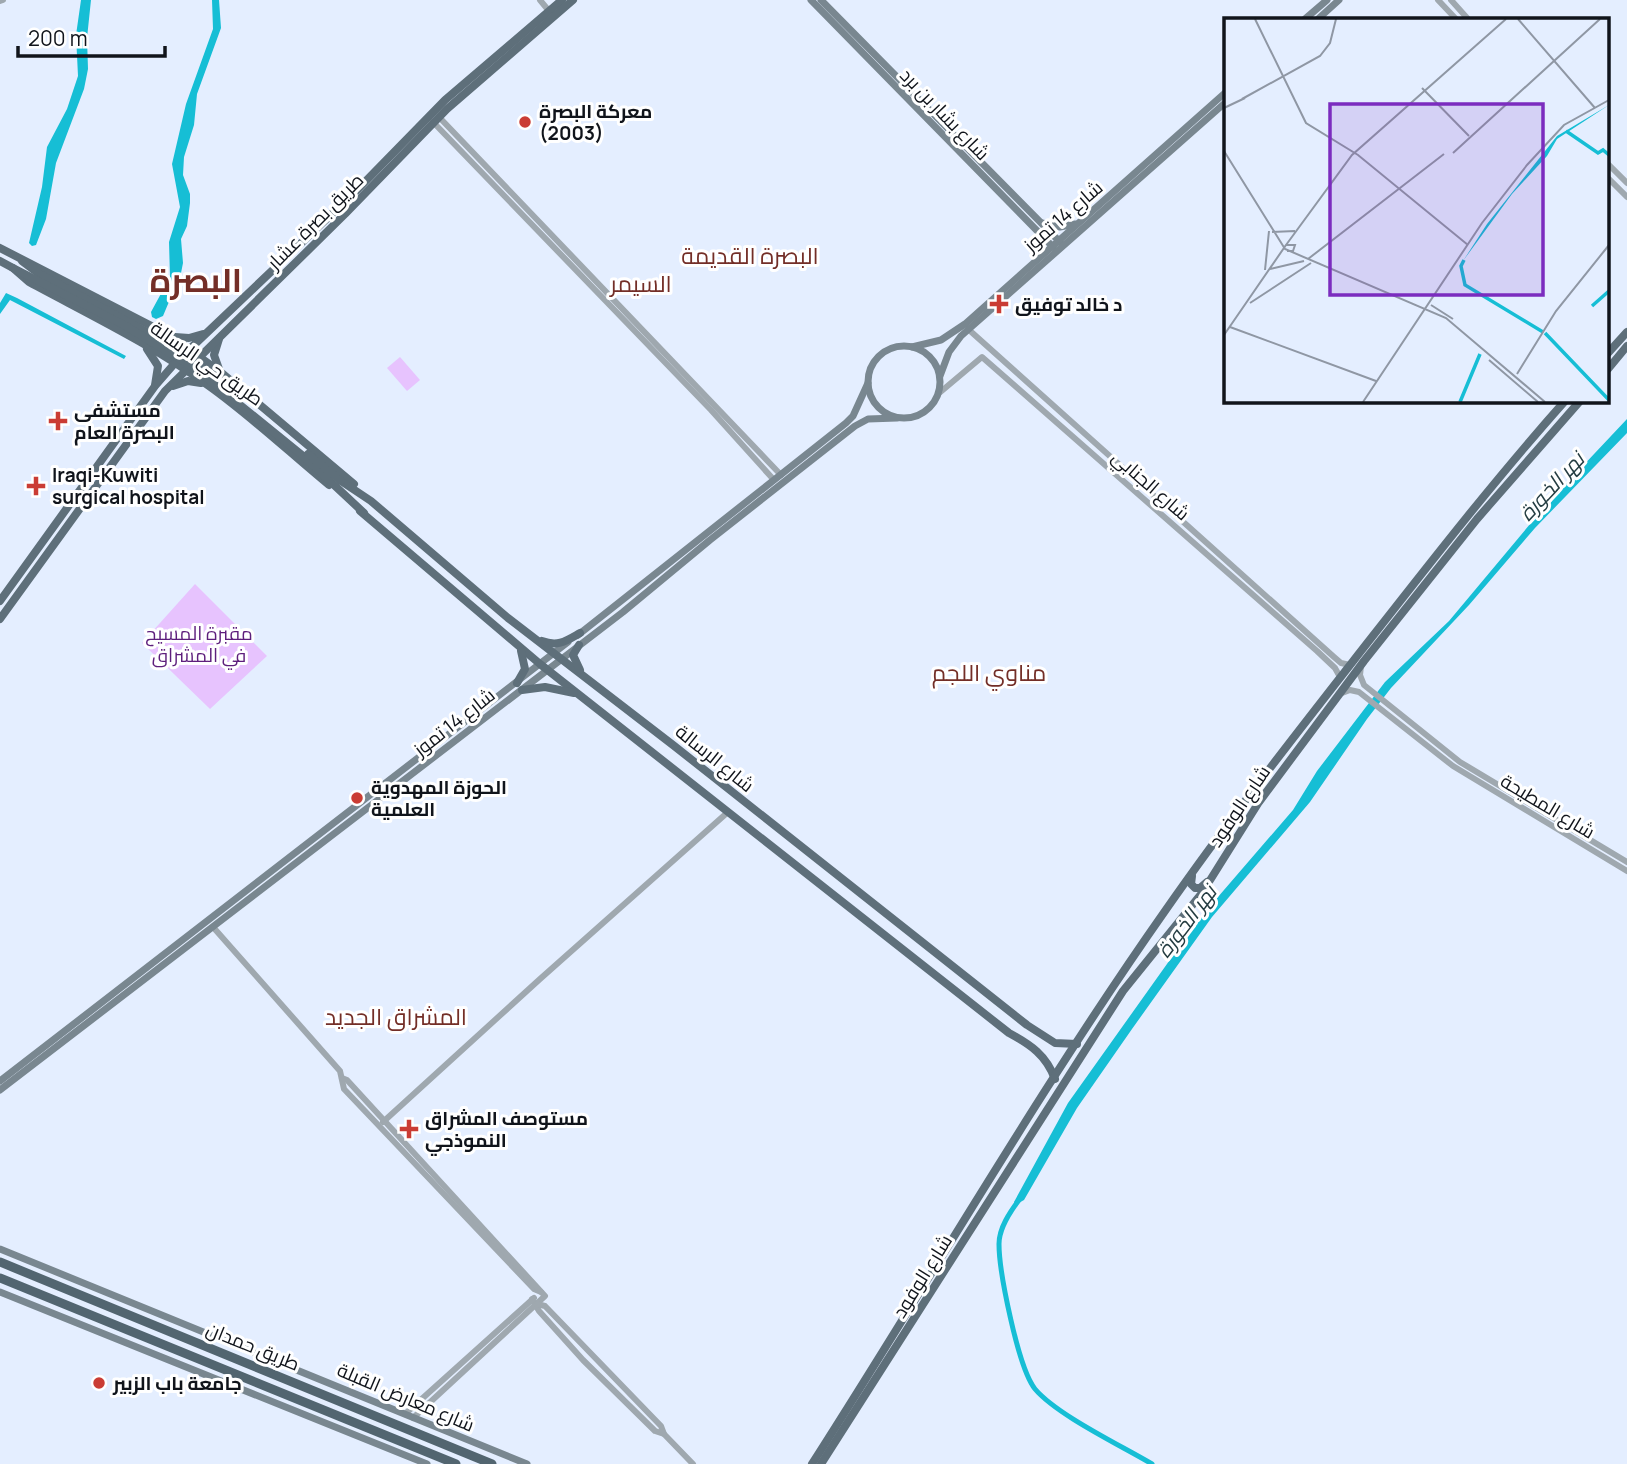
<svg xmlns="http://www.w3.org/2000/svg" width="1627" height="1464" font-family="Manrope,Cairo,sans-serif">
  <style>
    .green { fill: #e7c3fe }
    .water { fill: #16bed5 }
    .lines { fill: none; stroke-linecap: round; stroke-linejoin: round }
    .canal { stroke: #16bed5; stroke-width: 5 }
    .tertiary { stroke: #9fa8af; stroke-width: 6 }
    .secondary { stroke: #798790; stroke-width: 7 }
    .primary { stroke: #5e6f7a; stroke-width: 8 }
    .trunk { stroke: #526570; stroke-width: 9 }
    .primary-bridge { stroke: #5e6f7a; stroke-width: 8 }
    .poi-dot { fill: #ca3c34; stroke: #fff; stroke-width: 2.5 }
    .labels { text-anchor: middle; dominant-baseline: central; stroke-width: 6; stroke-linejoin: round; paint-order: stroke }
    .poi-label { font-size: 19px; font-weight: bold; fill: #10141b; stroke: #fff; text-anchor: start }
    .street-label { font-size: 19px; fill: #10141b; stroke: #fff }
    .park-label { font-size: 19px; fill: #5d1e7c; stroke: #fff }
    .water-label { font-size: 21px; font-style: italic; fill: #253d42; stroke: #fff }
    .quarter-label { font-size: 23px; fill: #732e27; stroke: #fff }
    .town-label { font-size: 33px; font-weight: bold; fill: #732e27; stroke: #fff }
    .inset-river { fill: none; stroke: #16bed5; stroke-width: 3.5 }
    .inset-road { fill: none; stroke: #8f97a4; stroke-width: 2 }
    .view { fill: #7b2cbf; fill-opacity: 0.15; stroke: #7b2cbf; stroke-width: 3.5 }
    .inset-edge { fill: none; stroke: #10141b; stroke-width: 3.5 }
  </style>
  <rect width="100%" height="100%" fill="#e4eeff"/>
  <!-- green -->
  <g class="green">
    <path d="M 400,357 L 420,380 L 407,391 L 387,368 Z"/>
    <path d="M 195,584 L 267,656 L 210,709 L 142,643 Z"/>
  </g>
  <!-- water -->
  <g class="water">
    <path d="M 81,0 L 91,0 L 87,38 L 88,69 L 84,89 L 56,163 L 46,219 L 36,245 L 32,246 L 29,243 L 42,187 L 47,147 L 67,109 L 78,76 L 76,35 Z"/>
    <path d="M 212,0 L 219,0 L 221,28 L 197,94 L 194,125 L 184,157 L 183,175 L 190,194 L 190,203 L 187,226 L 181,239 L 183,263 L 181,273 L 163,316 L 156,319 L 152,317 L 151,312 L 170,277 L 169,242 L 180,207 L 172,164 L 186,104 L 213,29 Z"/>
    <path d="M 6,293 L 17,298 L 126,356 L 124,359 L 10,300 L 0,314 L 0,303 Z"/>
    <path d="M 1627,419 L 1627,433 L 1535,528 L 1469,605 L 1391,688 L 1367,719 L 1310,802 L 1212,917 L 1132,1029 L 1077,1108 L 1024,1200 L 1015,1205 L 1014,1202 L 1068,1103 L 1199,919 L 1293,810 L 1317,771 L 1385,682 L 1449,621 L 1546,505 Z"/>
  </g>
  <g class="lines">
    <!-- canal -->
    <path class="canal" d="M 1019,1200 C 1010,1212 999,1228 999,1244 C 999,1271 1018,1368 1035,1389 C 1057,1415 1120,1445 1152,1464"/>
    <!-- tertiary -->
    <g class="tertiary">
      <path d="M 540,0 L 549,11"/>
      <path d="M 1438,0 L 1456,19"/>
      <path d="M 1451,0 L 1468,19"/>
      <path d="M 0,1 L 3,0"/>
      <path d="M 439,117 L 781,475"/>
      <path d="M 433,122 L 711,410 L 774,480"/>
      <path d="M 1608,164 L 1627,183"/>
      <path d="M 1608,178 L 1627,197"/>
      <path d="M 968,329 L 1334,657 L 1341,663 L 1350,665"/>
      <path d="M 938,394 L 982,357 L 1317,651 L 1335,668 L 1340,677"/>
      <path d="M 1361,666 L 1360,675 L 1364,685 L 1460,762 L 1627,862"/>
      <path d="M 1342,693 L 1350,690 L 1359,692 L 1453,766 L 1627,871"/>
      <path d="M 213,927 L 340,1071 L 344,1089 L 534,1289 L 541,1292"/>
      <path d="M 342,1078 L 347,1080 L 545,1296 L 413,1418"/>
      <path d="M 383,1122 L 540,979 L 728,812"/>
      <path d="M 532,1299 L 539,1311 L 583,1360 L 655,1431 L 664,1434 L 693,1464"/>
      <path d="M 537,1304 L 545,1306 L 661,1426 L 664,1434"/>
      <path d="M 405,1414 L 534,1298"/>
    </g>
    <!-- secondary -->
    <g class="secondary">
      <path d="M 811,0 L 1053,247"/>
      <path d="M 821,0 L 1060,242"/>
      <path d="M 1305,19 L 1327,0"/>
      <path d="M 1318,19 L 1339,0"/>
      <path d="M 1042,223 L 1060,227 L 1075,224"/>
      <circle cx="904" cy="382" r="36"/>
      <path d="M 912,347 L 941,340 L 965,324 L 1226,92"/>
      <path d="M 940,376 L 949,352 L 961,336 L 1226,102"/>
      <path d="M 578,635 L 846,423 L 853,416 L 868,383"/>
      <path d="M 0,1081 L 568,642"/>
      <path d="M 0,1090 L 623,612 L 710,540 L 855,426 L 868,419 L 897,418"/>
      <path d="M 0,1249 L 527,1464"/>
      <path d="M 0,1292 L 427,1464"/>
    </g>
    <!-- primary -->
    <g class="primary">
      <path d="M 0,248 L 169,335 L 223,374 L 354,484"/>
      <path d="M 0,261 L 13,268 L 29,282 C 90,315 153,345 209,386 C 251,416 289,452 329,485"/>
      <path d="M 175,337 L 189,338 L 203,334"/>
      <path d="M 219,339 L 214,355 L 219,369"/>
      <path d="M 147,349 L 158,366 L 155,385"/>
      <path d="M 1608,353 L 1627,332"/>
      <path d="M 1608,369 L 1627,346"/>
      <path d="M 173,386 L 188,381 L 201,383"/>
      <path d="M 341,481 L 371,501 L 508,618 L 673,745 L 1027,1025 L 1055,1043 L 1077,1044"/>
      <path d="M 360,511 L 540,664 L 1009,1033 C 1031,1045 1046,1055 1055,1079"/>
      <path d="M 0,601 L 155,386 L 175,363 L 358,189 L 445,100 L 562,0"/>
      <path d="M 0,619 L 165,391 L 345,214 L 447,109 L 573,0"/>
      <path d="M 542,641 C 558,647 566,641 580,633"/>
      <path d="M 579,645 L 573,655 L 580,670"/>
      <path d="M 517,683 L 525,669 L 521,651"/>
      <path d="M 522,690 L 545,687 L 574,693"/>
      <path d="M 1192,876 L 1191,884 L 1195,888 L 1200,888 L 1207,882"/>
      <path d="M 812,1464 C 930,1280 1039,1090 1165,911 C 1225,825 1289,743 1354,660 C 1423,572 1491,484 1565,401"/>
      <path d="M 821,1464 L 1123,991 L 1202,893 L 1259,802 L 1364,661 L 1477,519 L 1580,401"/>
    </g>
    <!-- trunk -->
    <g class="trunk">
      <path d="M 0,1262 L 492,1464"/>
      <path d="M 0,1278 L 456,1464"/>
    </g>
    <!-- primary-bridge -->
    <g class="primary-bridge">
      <path d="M 22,261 L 38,273 L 158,338 L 212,374"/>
      <path d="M 13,268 L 124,325 L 193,367 L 302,455 L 364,513"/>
      <path d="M 308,454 L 341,481"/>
    </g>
  </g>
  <!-- markers -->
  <g class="poi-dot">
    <circle cx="525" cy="122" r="7"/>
    <path d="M995.5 293.5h7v7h7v7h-7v7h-7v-7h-7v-7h7z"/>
    <path d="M54.5 410.5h7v7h7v7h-7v7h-7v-7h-7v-7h7z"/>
    <path d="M32.5 475.5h7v7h7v7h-7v7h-7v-7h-7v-7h7z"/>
    <circle cx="357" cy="798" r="7"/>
    <path d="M405.5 1118.5h7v7h7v7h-7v7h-7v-7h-7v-7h7z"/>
    <circle cx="99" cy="1383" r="7"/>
  </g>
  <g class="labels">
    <!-- poi labels -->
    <g class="poi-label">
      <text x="539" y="111">معركة البصرة<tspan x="539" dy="22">(2003)</tspan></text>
      <text x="1015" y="304">د خالد توفيق</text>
      <text x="74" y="410">مستشفى<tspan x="74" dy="22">البصرة العام</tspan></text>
      <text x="52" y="475">Iraqi-Kuwiti<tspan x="52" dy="22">surgical hospital</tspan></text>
      <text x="371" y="787">الحوزة المهدوية<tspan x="371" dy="22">العلمية</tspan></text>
      <text x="425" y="1118">مستوصف المشراق<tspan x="425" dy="22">النموذجي</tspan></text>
      <text x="113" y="1383">جامعة باب الزبير</text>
    </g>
    <!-- street labels -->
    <g class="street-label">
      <text transform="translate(945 114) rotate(46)">شارع بشار بن برد</text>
      <text transform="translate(1063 216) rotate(-41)">شارع 14 تموز</text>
      <text transform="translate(315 221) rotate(-45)">طريق بصرة عشار</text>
      <text transform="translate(207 363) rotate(35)">طريق حي الرسالة</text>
      <text transform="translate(1151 485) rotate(41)">شارع الجنابي</text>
      <text transform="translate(454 722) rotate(-38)">شارع 14 تموز</text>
      <text transform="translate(715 758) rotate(39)">شارع الرسالة</text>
      <text transform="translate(1239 806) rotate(-56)">شارع الوفود</text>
      <text transform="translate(1548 806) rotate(31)">شارع المطيحة</text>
      <text transform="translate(922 1276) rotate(-58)">شارع الوفود</text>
      <text transform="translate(253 1346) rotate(22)">طريق حمدان</text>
      <text transform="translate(406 1397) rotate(23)">شارع معارض القبلة</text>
    </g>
    <!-- park labels -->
    <g class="park-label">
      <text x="199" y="633">مقبرة المسيح<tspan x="199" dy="22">في المشراق</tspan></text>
    </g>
    <!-- water labels -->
    <g class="water-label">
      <text transform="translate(1551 486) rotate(-47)">نهر الخورة</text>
      <text transform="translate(1186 921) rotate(-53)">نهر الخورة</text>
    </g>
    <!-- quarter labels -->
    <g class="quarter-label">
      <text x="750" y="255">البصرة القديمة</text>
      <text x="641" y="283">السيمر</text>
      <text x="989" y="672">مناوي اللجم</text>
      <text x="396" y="1016">المشراق الجديد</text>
    </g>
    <!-- town labels -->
    <g class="town-label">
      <text x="196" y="279">البصرة</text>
    </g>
  </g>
  <!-- overview -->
  <g transform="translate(1224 18)">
    <rect width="385" height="385" fill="#e4eeff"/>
    <path d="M 385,87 L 333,121 L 323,138 L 288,176 L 239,243 L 263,206 L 333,118 Z" fill="#16bed5"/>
    <path class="inset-river" d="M 342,113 L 374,135 L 379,132 L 385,137M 240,242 L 237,248 L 241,267 L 319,314M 368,288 L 385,273M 321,315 L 385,382M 236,384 L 256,336"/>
    <path class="inset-road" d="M 31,1 L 82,105 L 134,137 L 244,227M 294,1 L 371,90M 198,70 L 245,118M 18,81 L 96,38 L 106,25 L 112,1M 0,90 L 21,80M 0,133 L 61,231 L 222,300 L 321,384M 229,135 L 376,1M 48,214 L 71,213M 62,227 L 128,137 L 282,1M 84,241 L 220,136M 46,251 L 80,243M 41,252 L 45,213M 26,285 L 87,245M 207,287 L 229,301M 6,309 L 152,363M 0,317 L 62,227 L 71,227 L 69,233 L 63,233M 265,342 L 314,384M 293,356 L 332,293 L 385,227M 139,384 L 258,205 L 303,147 L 340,107 L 385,82"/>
    <path class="view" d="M 106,86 L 319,86 L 319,277 L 106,277 Z"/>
    <rect width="385" height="385" class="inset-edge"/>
  </g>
  <!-- scale -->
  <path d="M18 46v10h147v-10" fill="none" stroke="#10141b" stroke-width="3.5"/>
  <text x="28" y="46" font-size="21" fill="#10141b" stroke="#ffffff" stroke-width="5" paint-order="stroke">200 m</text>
</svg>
